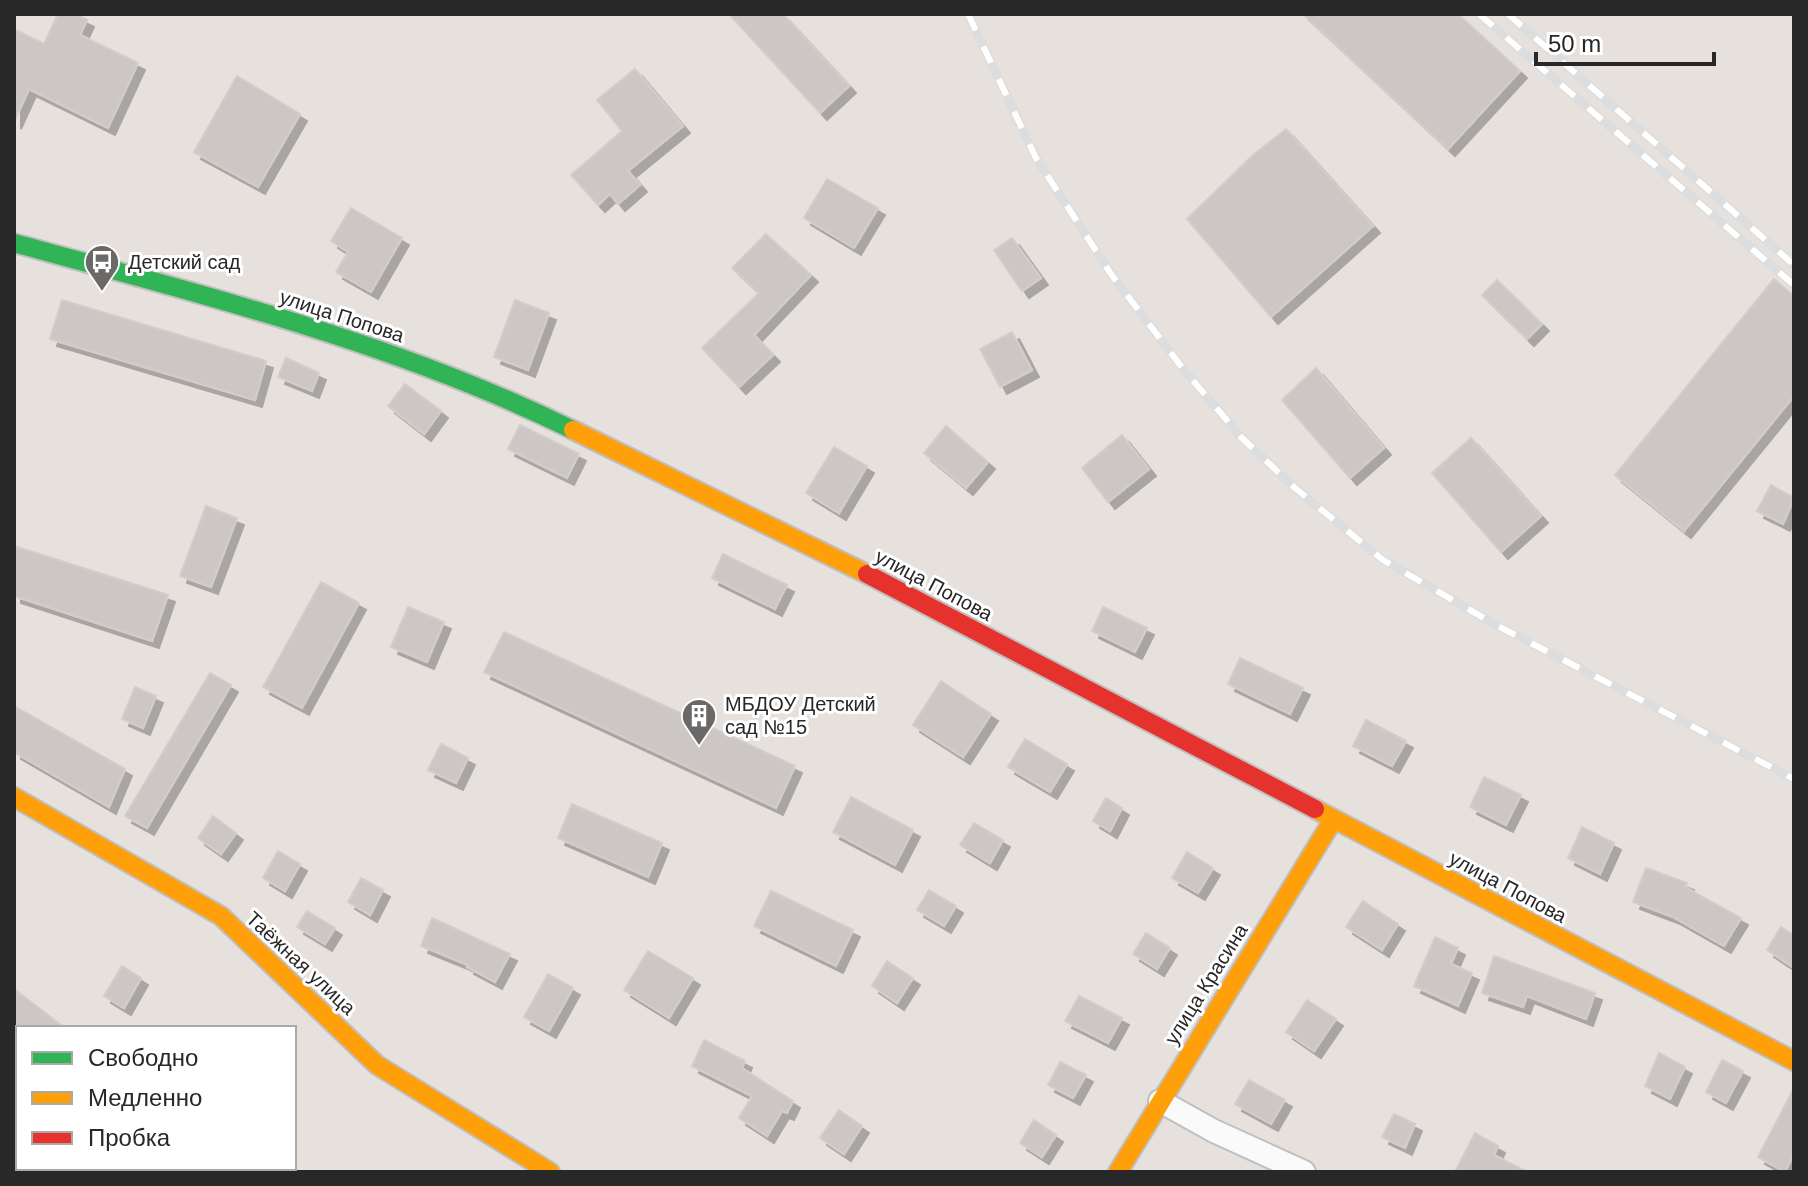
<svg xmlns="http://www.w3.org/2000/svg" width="1808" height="1186" font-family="Arial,sans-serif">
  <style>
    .building { fill: #ccc7c4; stroke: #d2cdc9; stroke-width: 2; filter: url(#shadow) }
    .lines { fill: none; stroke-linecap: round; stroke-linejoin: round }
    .street-casing { stroke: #c0bfbf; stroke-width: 26 }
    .fast-casing { stroke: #c0bfbf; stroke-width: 22 }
    .slow-casing { stroke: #c0bfbf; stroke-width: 22 }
    .jam-casing { stroke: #c0bfbf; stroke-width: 22 }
    .street { stroke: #fbfafa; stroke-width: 22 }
    .fast { stroke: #30b455; stroke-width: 18 }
    .slow { stroke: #ff9f0a; stroke-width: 18 }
    .jam { stroke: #e5322d; stroke-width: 18 }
    .rail-casing { stroke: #dcddde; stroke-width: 9 }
    .rail { stroke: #fff; stroke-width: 6; stroke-dasharray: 18; stroke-linecap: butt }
    .labels { text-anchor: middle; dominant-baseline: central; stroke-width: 6; stroke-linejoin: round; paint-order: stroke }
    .poi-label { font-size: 20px; fill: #282828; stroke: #fff; text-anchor: start }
    .street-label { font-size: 20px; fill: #282828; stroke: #fff }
  </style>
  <defs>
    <filter id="shadow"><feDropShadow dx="7" dy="7" stdDeviation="0" flood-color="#0004"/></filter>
  </defs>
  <rect width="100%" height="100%" fill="#e7e1dd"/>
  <!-- building -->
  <g class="building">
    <path d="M 58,14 L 75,14 L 87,20 L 80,35 L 138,63 L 108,128 L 29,89 L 14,122 L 14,29 L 44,44 Z"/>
    <path d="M 729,14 L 783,14 L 849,86 L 820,113 Z"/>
    <path d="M 1303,14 L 1458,14 L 1520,71 L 1448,149 Z"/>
    <path d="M 635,69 L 683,126 L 628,171 L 640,185 L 618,204 L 610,194 L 598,205 L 571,175 L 622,131 L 597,100 Z"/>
    <path d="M 237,76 L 300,114 L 258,187 L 194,152 Z"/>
    <path d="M 1286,129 L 1373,226 L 1271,317 L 1187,219 L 1252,156 Z"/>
    <path d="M 827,179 L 878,208 L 854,248 L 804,218 Z"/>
    <path d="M 351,208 L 402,238 L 371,292 L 336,272 L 348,252 L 331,241 Z"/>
    <path d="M 766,234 L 811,275 L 754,335 L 773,355 L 739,387 L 702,348 L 759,293 L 732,268 Z"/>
    <path d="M 1012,238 L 1041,278 L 1022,291 L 994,250 Z"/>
    <path d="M 1774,279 L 1794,296 L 1794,396 L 1684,531 L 1615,475 Z"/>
    <path d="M 1497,280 L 1542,324 L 1527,339 L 1482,295 Z"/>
    <path d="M 62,300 L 266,361 L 255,400 L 50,339 Z"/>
    <path d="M 515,300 L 549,313 L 528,370 L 494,357 Z"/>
    <path d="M 1012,332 L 1032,370 L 1000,387 L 980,349 Z"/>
    <path d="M 286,358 L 319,373 L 312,391 L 278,377 Z"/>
    <path d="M 1316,368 L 1384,448 L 1350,478 L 1282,400 Z"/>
    <path d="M 405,384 L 441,411 L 424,434 L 388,406 Z"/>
    <path d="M 520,425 L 579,454 L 567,478 L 508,449 Z"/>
    <path d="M 946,426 L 988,462 L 966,488 L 924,453 Z"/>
    <path d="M 1122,435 L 1149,469 L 1108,502 L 1082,468 Z"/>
    <path d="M 1471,438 L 1541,516 L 1501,552 L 1432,473 Z"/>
    <path d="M 834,447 L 867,466 L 839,513 L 806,493 Z"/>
    <path d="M 1771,485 L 1794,498 L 1783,524 L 1757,511 Z"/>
    <path d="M 206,506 L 237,518 L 211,587 L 180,576 Z"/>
    <path d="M 14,546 L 168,595 L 152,641 L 14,596 Z"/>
    <path d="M 723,554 L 787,585 L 775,609 L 712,578 Z"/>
    <path d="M 321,582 L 359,603 L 302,708 L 263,687 Z"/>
    <path d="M 408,607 L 444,622 L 427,662 L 391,647 Z"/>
    <path d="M 1103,607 L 1147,628 L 1135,652 L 1092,631 Z"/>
    <path d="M 504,632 L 795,766 L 776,808 L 484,672 Z"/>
    <path d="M 1240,658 L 1303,688 L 1290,714 L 1228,684 Z"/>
    <path d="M 210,673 L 231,685 L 147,828 L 125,816 Z"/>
    <path d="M 941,681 L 991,714 L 963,757 L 913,725 Z"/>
    <path d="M 135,687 L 156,696 L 143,728 L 122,719 Z"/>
    <path d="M 14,706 L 125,769 L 109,807 L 14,752 Z"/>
    <path d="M 1366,720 L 1406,741 L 1392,766 L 1353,746 Z"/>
    <path d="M 1025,739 L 1067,764 L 1050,792 L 1008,767 Z"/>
    <path d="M 441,744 L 468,758 L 456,783 L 428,770 Z"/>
    <path d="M 1484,777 L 1521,795 L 1506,825 L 1470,807 Z"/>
    <path d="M 851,797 L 913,830 L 895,865 L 833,832 Z"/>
    <path d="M 1106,798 L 1122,808 L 1110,831 L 1093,821 Z"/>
    <path d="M 572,804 L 662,843 L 648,877 L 558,838 Z"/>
    <path d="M 213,816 L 236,833 L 221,854 L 198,838 Z"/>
    <path d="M 974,823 L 1003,840 L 990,863 L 960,845 Z"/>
    <path d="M 1582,827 L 1614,843 L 1600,874 L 1568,858 Z"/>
    <path d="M 278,851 L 300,864 L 285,891 L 263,878 Z"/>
    <path d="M 1187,852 L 1213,868 L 1198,893 L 1172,878 Z"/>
    <path d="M 1646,868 L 1687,883 L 1685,887 L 1741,918 L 1724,946 L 1673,917 L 1633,902 Z"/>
    <path d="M 361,878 L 383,890 L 370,915 L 348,902 Z"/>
    <path d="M 929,890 L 956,906 L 944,926 L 917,910 Z"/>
    <path d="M 771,891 L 853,930 L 836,966 L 754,926 Z"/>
    <path d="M 1363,901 L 1398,924 L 1382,950 L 1346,927 Z"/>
    <path d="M 307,911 L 335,928 L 325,944 L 297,927 Z"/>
    <path d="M 432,918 L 510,954 L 495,982 L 467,967 L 468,965 L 421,946 Z"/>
    <path d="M 1781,927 L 1794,935 L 1794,968 L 1767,950 Z"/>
    <path d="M 1146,933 L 1170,948 L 1157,969 L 1133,954 Z"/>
    <path d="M 1435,937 L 1458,948 L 1451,964 L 1472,973 L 1458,1006 L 1414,986 Z"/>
    <path d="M 648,951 L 693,978 L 669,1018 L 624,990 Z"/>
    <path d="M 1494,956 L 1595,993 L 1586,1019 L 1527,996 L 1523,1007 L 1482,993 Z"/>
    <path d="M 887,961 L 913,978 L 897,1003 L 872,986 Z"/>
    <path d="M 122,966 L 141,978 L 124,1008 L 104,996 Z"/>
    <path d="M 548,974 L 573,988 L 549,1031 L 524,1017 Z"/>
    <path d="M 14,989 L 65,1028 L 14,1028 Z"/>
    <path d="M 1079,996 L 1122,1018 L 1108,1043 L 1065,1021 Z"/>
    <path d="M 1307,1000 L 1336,1019 L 1314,1051 L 1286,1032 Z"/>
    <path d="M 704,1040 L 745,1061 L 742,1068 L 793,1101 L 787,1113 L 782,1111 L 767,1136 L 739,1118 L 752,1096 L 692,1066 Z"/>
    <path d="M 1659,1053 L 1685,1067 L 1670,1099 L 1645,1086 Z"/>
    <path d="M 1722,1060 L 1743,1071 L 1726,1103 L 1706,1092 Z"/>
    <path d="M 1060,1062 L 1086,1075 L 1073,1098 L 1048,1085 Z"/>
    <path d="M 1249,1080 L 1285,1100 L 1271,1124 L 1235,1104 Z"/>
    <path d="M 1794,1088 L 1794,1153 L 1785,1172 L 1758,1157 Z"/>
    <path d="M 839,1110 L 862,1126 L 844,1154 L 820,1138 Z"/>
    <path d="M 1394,1114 L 1415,1124 L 1405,1148 L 1382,1137 Z"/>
    <path d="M 1034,1120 L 1056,1135 L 1042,1157 L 1020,1143 Z"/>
    <path d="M 1475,1133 L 1498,1146 L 1494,1155 L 1527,1172 L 1455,1172 Z"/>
  </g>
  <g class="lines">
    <defs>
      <path id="street" d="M 1160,1101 L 1214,1131 L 1304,1172"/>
      <path id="fast" d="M 14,243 C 203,295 396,343 573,430"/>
      <g id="slow">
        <path d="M 573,430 L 867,574"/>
        <path d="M 14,797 L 221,916 L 377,1065 L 550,1172"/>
        <path d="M 1315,809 L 1794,1061"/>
        <path d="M 1118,1172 L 1333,820"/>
      </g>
      <path id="jam" d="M 867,574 L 1315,809"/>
    </defs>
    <!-- street casing -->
    <use href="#street" class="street-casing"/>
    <!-- fast casing -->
    <use href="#fast" class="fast-casing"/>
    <!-- slow casing -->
    <use href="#slow" class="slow-casing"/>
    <!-- jam casing -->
    <use href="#jam" class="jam-casing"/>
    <!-- street -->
    <use href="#street" class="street"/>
    <!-- fast -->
    <use href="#fast" class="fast"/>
    <!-- slow -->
    <use href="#slow" class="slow"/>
    <!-- jam -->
    <use href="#jam" class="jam"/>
    <defs>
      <g id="rail">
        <path d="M 968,14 L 1036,158 L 1111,274 L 1184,370 L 1242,438 L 1295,488 L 1383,560 L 1496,625 L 1794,779"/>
        <path d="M 1479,14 L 1794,285"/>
        <path d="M 1508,14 L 1794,265"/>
      </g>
    </defs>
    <!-- rail casing -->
    <use href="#rail" class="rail-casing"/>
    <!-- rail -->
    <use href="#rail" class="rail"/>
  </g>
  <!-- icons -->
  <defs>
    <symbol id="bus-pin" viewBox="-11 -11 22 30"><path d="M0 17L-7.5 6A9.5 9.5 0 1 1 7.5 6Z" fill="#6b6967" stroke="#fff"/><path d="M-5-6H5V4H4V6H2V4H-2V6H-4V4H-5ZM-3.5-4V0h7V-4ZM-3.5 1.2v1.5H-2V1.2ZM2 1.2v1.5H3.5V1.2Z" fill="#fff"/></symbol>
    <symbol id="building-pin" viewBox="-11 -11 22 30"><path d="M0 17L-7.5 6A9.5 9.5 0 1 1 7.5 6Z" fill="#6b6967" stroke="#fff"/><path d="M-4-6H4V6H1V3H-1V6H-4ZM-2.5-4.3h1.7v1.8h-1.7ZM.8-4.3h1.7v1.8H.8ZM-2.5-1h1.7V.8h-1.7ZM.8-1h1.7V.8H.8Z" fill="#fff"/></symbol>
  </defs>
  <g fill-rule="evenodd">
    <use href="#bus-pin" x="82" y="242" width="40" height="54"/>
    <use href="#building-pin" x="679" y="696" width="40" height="54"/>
  </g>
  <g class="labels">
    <!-- poi labels -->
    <g class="poi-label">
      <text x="128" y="262">Детский сад</text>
      <text x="725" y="704">МБДОУ Детский<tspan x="725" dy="23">сад №15</tspan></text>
    </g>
    <!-- street labels -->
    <g class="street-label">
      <text transform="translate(342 316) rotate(18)">улица Попова</text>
      <text transform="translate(934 585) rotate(28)">улица Попова</text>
      <text transform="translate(1508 887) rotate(28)">улица Попова</text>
      <text transform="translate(301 963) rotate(43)">Таёжная улица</text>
      <text transform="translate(1206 984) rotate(-58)">улица Красина</text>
    </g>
  </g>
  <!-- border -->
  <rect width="1808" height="1186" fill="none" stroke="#282828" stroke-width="32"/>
  <!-- legend -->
  <rect x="16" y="1026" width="280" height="144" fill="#ffffff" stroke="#a9a9a9" stroke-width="2"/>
  <rect x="32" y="1052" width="40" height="12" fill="#30b455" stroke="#a9a9a9" stroke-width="2"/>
  <text x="88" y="1066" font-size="24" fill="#282828">Свободно</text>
  <rect x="32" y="1092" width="40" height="12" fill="#ff9f0a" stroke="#a9a9a9" stroke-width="2"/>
  <text x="88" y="1106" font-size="24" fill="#282828">Медленно</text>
  <rect x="32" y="1132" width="40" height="12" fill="#e5322d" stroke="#a9a9a9" stroke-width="2"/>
  <text x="88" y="1146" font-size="24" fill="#282828">Пробка</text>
  <!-- scale -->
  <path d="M1536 52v12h178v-12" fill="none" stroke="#282828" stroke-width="4"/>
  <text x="1548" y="52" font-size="24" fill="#282828" stroke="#ffffff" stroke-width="6" paint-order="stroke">50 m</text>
</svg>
